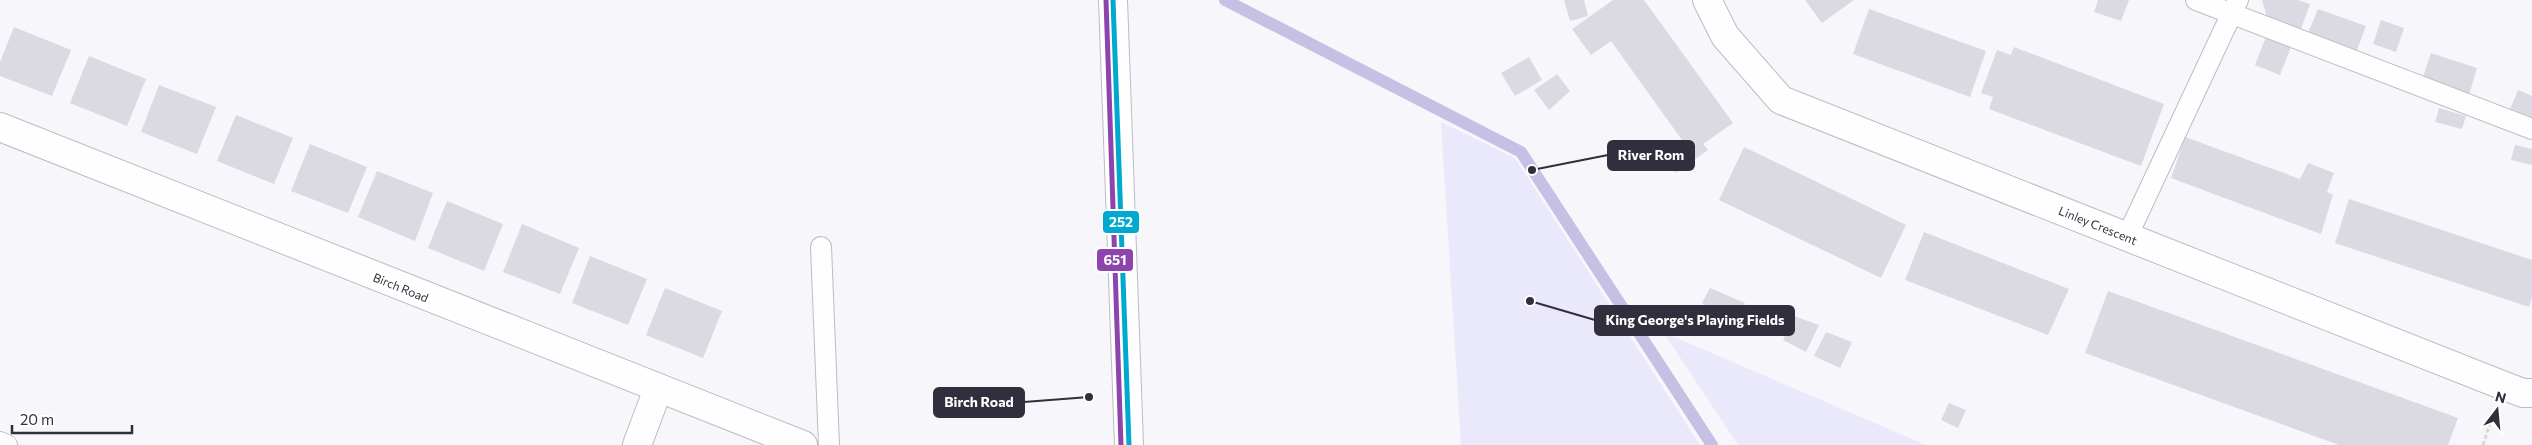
<svg xmlns="http://www.w3.org/2000/svg" width="2532" height="445" font-family="Commissioner,sans-serif">
  <style>
    .green { fill: #eae9fc }
    .lines { fill: none; stroke-linecap: round; stroke-linejoin: round }
    .stream { stroke: #c4c1e5; stroke-width: 12 }
    .building { fill: #dbdae3 }
    .service-casing { stroke: #bdbcc5; stroke-width: 22 }
    .minor-casing { stroke: #bdbcc5; stroke-width: 30 }
    .tertiary-casing { stroke: #bdbcc5; stroke-width: 30 }
    .path { stroke: #d5d4d9; stroke-width: 3; stroke-dasharray: 4 2.5; stroke-linecap: butt }
    .service { stroke: #fefefe; stroke-width: 20 }
    .minor { stroke: #fefefe; stroke-width: 28 }
    .tertiary { stroke: #fefefe; stroke-width: 28 }
    .bus-1-casing { stroke: #fff; stroke-width: 9 }
    .bus-2-casing { stroke: #fff; stroke-width: 9 }
    .bus-1 { stroke: #00a9ce; stroke-width: 5 }
    .bus-2 { stroke: #8e44ad; stroke-width: 5 }
    .labels { text-anchor: middle; dominant-baseline: central; stroke-width: 5; stroke-linejoin: round; paint-order: stroke }
    .street-label { font-size: 12px; fill: #312f3d; stroke: #fff }
    .leader { fill: none; stroke: #312f3d; stroke-width: 2 }
    .callout-dot { fill: #312f3d; stroke: #fff; stroke-width: 2 }
    .callout { fill: #312f3d; stroke: #312f3d; stroke-width: 2 }
    .callout-label { font-size: 14px; text-anchor: middle; font-weight: bold; fill: #fff }
    .line-badge { stroke: #fff; stroke-width: 2 }
    .badge-label { font-size: 14px; text-anchor: middle; font-weight: bold; fill: #fff }
  </style>
  <rect width="100%" height="100%" fill="#f6f6fb"/>
  <!-- green -->
  <g class="green">
    <path d="M 1441,122 L 1515,158 L 1700,445 L 1461,445 Z"/>
    <path d="M 1663,332 L 1926,445 L 1738,445 Z"/>
  </g>
  <g class="lines">
    <!-- stream -->
    <path class="stream" d="M 1225,0 L 1521,152 L 1712,445"/>
  </g>
  <!-- building -->
  <g class="building">
    <path d="M 1564,0 L 1584,0 L 1588,16 L 1570,21 Z"/>
    <path d="M 1613,0 L 1644,0 L 1733,123 L 1703,144 L 1708,150 L 1676,173 L 1662,154 L 1682,140 L 1611,41 L 1591,55 L 1572,29 Z"/>
    <path d="M 1805,0 L 1854,0 L 1822,23 Z"/>
    <path d="M 2098,0 L 2129,0 L 2121,21 L 2094,12 Z"/>
    <path d="M 2262,0 L 2298,0 L 2310,4 L 2301,29 L 2267,17 Z"/>
    <path d="M 1869,9 L 1986,51 L 1970,97 L 1853,54 Z"/>
    <path d="M 2318,9 L 2366,26 L 2356,53 L 2308,33 Z"/>
    <path d="M 2381,20 L 2404,28 L 2396,52 L 2373,44 Z"/>
    <path d="M 14,27 L 71,50 L 52,96 L 0,76 L 0,62 Z"/>
    <path d="M 2266,37 L 2291,47 L 2280,75 L 2255,65 Z"/>
    <path d="M 2014,47 L 2164,104 L 2141,166 L 1989,109 L 1993,97 L 1981,93 L 1997,50 L 2011,55 Z"/>
    <path d="M 2431,53 L 2477,68 L 2469,95 L 2422,80 Z"/>
    <path d="M 89,56 L 146,79 L 127,126 L 70,103 Z"/>
    <path d="M 1529,57 L 1542,80 L 1515,96 L 1501,73 Z"/>
    <path d="M 1557,74 L 1570,91 L 1549,110 L 1534,90 Z"/>
    <path d="M 159,85 L 216,107 L 197,154 L 141,132 Z"/>
    <path d="M 2518,90 L 2532,96 L 2532,117 L 2510,109 Z"/>
    <path d="M 2439,108 L 2466,116 L 2462,129 L 2435,122 Z"/>
    <path d="M 236,115 L 293,138 L 274,184 L 217,161 Z"/>
    <path d="M 2185,137 L 2300,179 L 2308,163 L 2334,173 L 2327,192 L 2333,195 L 2321,234 L 2171,178 Z"/>
    <path d="M 310,144 L 367,167 L 348,213 L 291,191 Z"/>
    <path d="M 2515,145 L 2532,149 L 2532,165 L 2511,160 Z"/>
    <path d="M 1744,147 L 1906,225 L 1881,278 L 1719,200 Z"/>
    <path d="M 377,171 L 433,193 L 415,241 L 358,217 Z"/>
    <path d="M 2349,199 L 2532,260 L 2532,297 L 2529,307 L 2335,243 Z"/>
    <path d="M 447,201 L 503,224 L 484,271 L 428,248 Z"/>
    <path d="M 522,224 L 579,248 L 560,294 L 503,272 Z"/>
    <path d="M 1924,232 L 2069,289 L 2048,335 L 1905,280 Z"/>
    <path d="M 590,256 L 647,279 L 628,325 L 572,303 Z"/>
    <path d="M 665,288 L 722,311 L 703,358 L 646,335 Z"/>
    <path d="M 1710,288 L 1745,303 L 1734,322 L 1702,303 Z"/>
    <path d="M 2108,291 L 2458,418 L 2448,445 L 2339,445 L 2085,353 Z"/>
    <path d="M 1794,316 L 1819,325 L 1806,352 L 1783,340 Z"/>
    <path d="M 1826,332 L 1852,342 L 1840,368 L 1814,356 Z"/>
    <path d="M 1949,403 L 1966,410 L 1958,428 L 1941,420 Z"/>
  </g>
  <g class="lines">
    <defs>
      <g id="service">
        <path d="M 2196,0 L 2532,129"/>
        <path d="M 2127,237 L 2238,0"/>
        <path d="M 821,247 L 829,445"/>
        <path d="M 0,442 L 7,445"/>
      </g>
      <g id="minor">
        <path d="M 1707,0 L 1725,36 L 1781,100 L 2502,385 L 2523,393 L 2532,393"/>
        <path d="M 0,127 L 803,445"/>
        <path d="M 637,445 L 658,389"/>
      </g>
      <path id="tertiary" d="M 1113,0 L 1129,445"/>
    </defs>
    <!-- service casing -->
    <use href="#service" class="service-casing"/>
    <!-- minor casing -->
    <use href="#minor" class="minor-casing"/>
    <!-- tertiary casing -->
    <use href="#tertiary" class="tertiary-casing"/>
    <!-- path -->
    <path class="path" d="M 2483,445 L 2492,417"/>
    <!-- service -->
    <use href="#service" class="service"/>
    <!-- minor -->
    <use href="#minor" class="minor"/>
    <!-- tertiary -->
    <use href="#tertiary" class="tertiary"/>
    <defs>
      <path id="bus-1" d="M 1113,0 L 1129,445"/>
      <path id="bus-2" d="M 1106,0 L 1121,445"/>
    </defs>
    <!-- bus-1 casing -->
    <use href="#bus-1" class="bus-1-casing"/>
    <!-- bus-2 casing -->
    <use href="#bus-2" class="bus-2-casing"/>
    <!-- bus-1 -->
    <use href="#bus-1" class="bus-1"/>
    <!-- bus-2 -->
    <use href="#bus-2" class="bus-2"/>
  </g>
  <g class="labels">
    <!-- street labels -->
    <g class="street-label">
      <text transform="translate(2098 225) rotate(22)">Linley Crescent</text>
      <text transform="translate(401 287) rotate(22)">Birch Road</text>
    </g>
  </g>
  <!-- callouts -->
  <path class="leader" d="M1532 170L1608 155M1530 301L1595 320M1089 397L1024 402"/>
  <g class="callout-dot">
    <circle cx="1532" cy="170" r="5"/>
    <circle cx="1530" cy="301" r="5"/>
    <circle cx="1089" cy="397" r="5"/>
  </g>
  <g class="callout">
    <rect x="1608" y="141" width="86" height="29" rx="5"/>
    <rect x="1595" y="306" width="199" height="29" rx="5"/>
    <rect x="934" y="388" width="90" height="29" rx="5"/>
  </g>
  <g class="callout-label">
    <text x="1651" y="160">River Rom</text>
    <text x="1695" y="325">King George's Playing Fields</text>
    <text x="979" y="407">Birch Road</text>
  </g>
  <g class="line-badge">
    <rect x="1102" y="210" width="38" height="24" rx="5" fill="#00a9ce"/>
    <rect x="1096" y="248" width="38" height="24" rx="5" fill="#8e44ad"/>
  </g>
  <g class="badge-label">
    <text x="1121" y="227">252</text>
    <text x="1115" y="265">651</text>
  </g>
  <!-- north arrow -->
  <g transform="translate(2497 410) rotate(16)" stroke="#ffffff" stroke-width="4" paint-order="stroke">
  <path d="M0-4L9 19L0 12L-9 19Z" fill="#312f3d"/>
  <text y="-8" font-size="14" font-weight="bold" text-anchor="middle" fill="#312f3d">N</text>
  </g>
  <!-- scale -->
  <path d="M12 425v8h120v-8" fill="none" stroke="#312f3d" stroke-width="2.5"/>
  <text x="20" y="425" font-size="15" fill="#312f3d" stroke="#ffffff" stroke-width="4" paint-order="stroke">20 m</text>
</svg>
